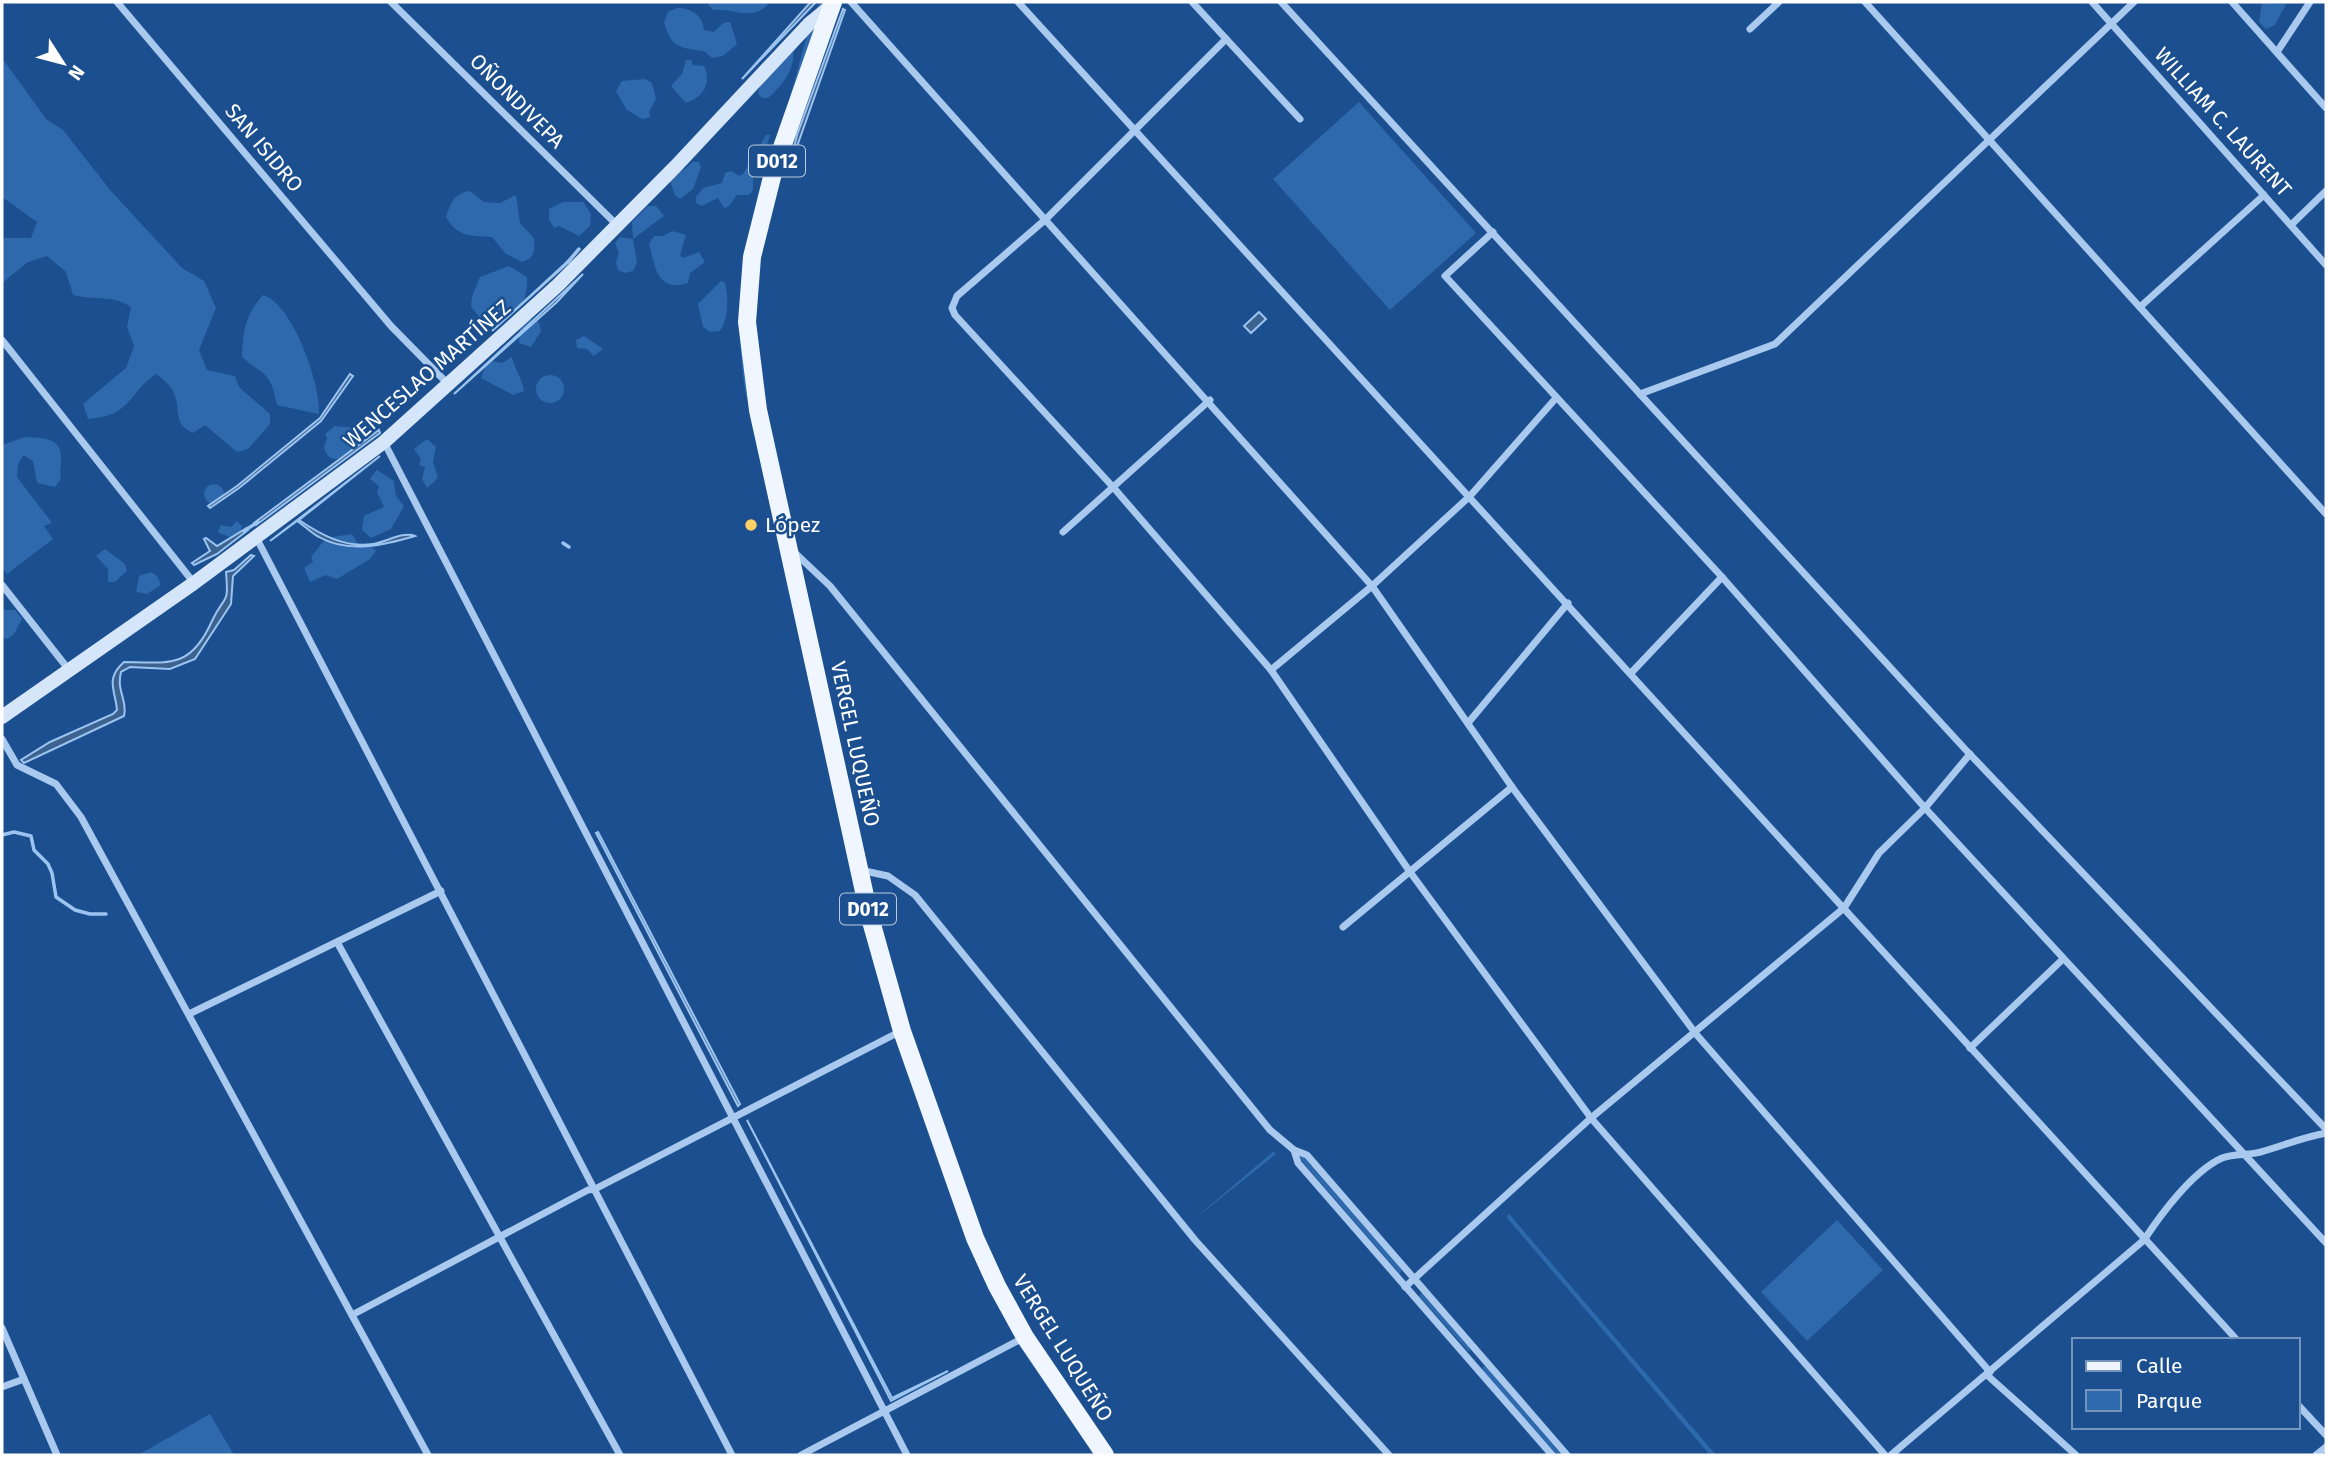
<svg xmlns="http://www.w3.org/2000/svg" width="2328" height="1457" font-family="'Fira Sans',sans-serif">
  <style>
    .green { fill: #2e69ad }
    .water { fill: #3c6290; stroke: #9cc4f0; stroke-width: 2 }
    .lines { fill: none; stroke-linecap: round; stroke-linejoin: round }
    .stream { stroke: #9cc4f0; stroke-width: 3.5 }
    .street { stroke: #a9c9ee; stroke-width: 7 }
    .secondary { stroke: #d6e6fa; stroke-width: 14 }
    .primary { stroke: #f0f6ff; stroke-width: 18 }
    .poi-dot { fill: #ffd166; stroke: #1b4f8f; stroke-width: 2.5 }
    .labels { text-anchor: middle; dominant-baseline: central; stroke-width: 5; stroke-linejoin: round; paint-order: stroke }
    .shield { fill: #1b4f8f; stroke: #bbcadd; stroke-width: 2 }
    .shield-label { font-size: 19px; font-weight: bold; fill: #fff }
    .street-label { font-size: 21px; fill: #fff; stroke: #1b4f8f }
    .poi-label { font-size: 21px; fill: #fff; stroke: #1b4f8f; text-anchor: start }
  </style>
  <rect width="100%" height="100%" fill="#1b4f8f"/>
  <!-- green -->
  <g class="green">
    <path d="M 706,2 L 770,2 C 753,23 735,8 713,10 Z"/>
    <path d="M 820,2 L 823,2 L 809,44 L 741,336 L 747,390 L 817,706 L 964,1224 L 1095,1455 L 1022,1350 L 981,1274 L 892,1026 L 863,925 L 745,390 C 728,277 757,199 791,93 C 800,64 806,30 820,2 Z"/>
    <path d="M 2262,2 L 2286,4 L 2275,25 L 2266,29 L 2259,22 Z"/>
    <path d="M 677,8 C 692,8 703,16 704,30 L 714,32 L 723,23 L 730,22 L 737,44 L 723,56 L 712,58 L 704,51 C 680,48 671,48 664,22 L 668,12 Z"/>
    <path d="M 793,49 C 796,68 782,86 768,98 L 762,98 L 758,94 L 760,84 L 776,63 L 783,62 Z"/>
    <path d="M 2,58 L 47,120 L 63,130 L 111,191 L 182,268 L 204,281 L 216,308 L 199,350 L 207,370 L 235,376 L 239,387 L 270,414 L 270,424 L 248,449 L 237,452 L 205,425 L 193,433 C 164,419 193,399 156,374 C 126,395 133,415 88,419 L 83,404 L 126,368 L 134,346 L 127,327 L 131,307 C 111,294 97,301 73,295 L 66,272 L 47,256 L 28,262 L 2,283 L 2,238 L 31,238 L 37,222 L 2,197 Z"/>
    <path d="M 686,60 L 691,60 L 693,65 L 704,66 C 712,84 703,97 686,103 L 671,86 L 682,74 Z"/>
    <path d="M 645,79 L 652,83 L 656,99 L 649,112 L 651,117 L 642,119 L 627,110 L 616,91 L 622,81 Z"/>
    <path d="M 1359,102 L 1476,233 L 1390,310 L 1273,179 Z"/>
    <path d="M 766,135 L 770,135 L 759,169 L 753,175 L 753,190 L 749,195 L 737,195 L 729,206 L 724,208 L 718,198 L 702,206 L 696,203 L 696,197 L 703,188 L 722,183 L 725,173 L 731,171 L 739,176 L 743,174 Z"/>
    <path d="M 693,162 L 699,162 L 701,167 L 693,189 L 680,199 L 675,195 L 670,181 Z"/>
    <path d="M 470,191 L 484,202 L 500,203 L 516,195 L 520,223 L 534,238 C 535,250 535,258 522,262 L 506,254 L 492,237 C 471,236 457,237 446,217 C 451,203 454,193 470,191 Z"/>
    <path d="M 563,202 L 583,202 L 591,214 L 590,226 L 579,236 L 559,226 L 554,228 L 549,220 L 549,209 Z"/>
    <path d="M 648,206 L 656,206 L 664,216 L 633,239 L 637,262 L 633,271 L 625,273 L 618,270 L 616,262 L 619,253 L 615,243 L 620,237 L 633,239 L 632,222 Z"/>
    <path d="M 672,231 L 686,235 L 680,255 L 683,258 L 699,252 L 705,262 L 690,273 L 688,283 C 656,293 655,265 649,244 L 654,236 L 663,236 Z"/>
    <path d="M 509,266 L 527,277 C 529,306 511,323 482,321 L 471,306 L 472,296 L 480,277 Z"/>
    <path d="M 721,281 L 725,283 C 729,297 728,320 720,331 L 710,332 L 703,327 L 698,304 Z"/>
    <path d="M 263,295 C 293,304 321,385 319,414 L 277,405 C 270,371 267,378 242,357 C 243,331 245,315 263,295 Z"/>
    <path d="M 531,319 L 539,322 L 541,331 L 531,347 L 519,343 L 520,326 Z"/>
    <path d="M 584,336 L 603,349 L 594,356 L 587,349 L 577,348 L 576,340 Z"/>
    <path d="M 512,357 C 515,370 522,378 524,391 L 513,395 L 481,378 L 485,367 L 493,361 L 502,363 Z"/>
    <circle cx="550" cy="389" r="14"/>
    <path d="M 335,426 L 355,428 L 361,440 C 352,454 330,471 324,447 L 327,438 L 325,434 Z"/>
    <path d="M 25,437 C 40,438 60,436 61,456 C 62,465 59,470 61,479 L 55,487 L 37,483 L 33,461 L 23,455 L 18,465 L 17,477 L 52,523 L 44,526 L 53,539 L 7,574 L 2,568 L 2,445 Z"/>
    <path d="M 427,439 L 436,447 L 433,462 L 438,478 L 427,488 L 422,479 L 425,467 L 419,465 L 421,459 L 414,449 Z"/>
    <path d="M 377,470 L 394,481 L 396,496 L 404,506 L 391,529 L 371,538 L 362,530 L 364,516 L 384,507 L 377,492 L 379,486 L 370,479 Z"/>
    <circle cx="214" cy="494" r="10"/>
    <path d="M 237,521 L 242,526 L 241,533 L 231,538 L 218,532 L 221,525 L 231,527 Z"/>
    <path d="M 352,534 L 359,546 L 369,544 L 376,551 L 370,559 L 337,579 L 325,575 L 310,582 L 304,568 L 313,562 L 311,557 L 326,538 Z"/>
    <path d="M 105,549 L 125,564 L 127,571 L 115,582 L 108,582 L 108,569 L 96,556 Z"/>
    <path d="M 151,572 L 157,576 L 161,585 L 147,594 L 136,592 L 139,576 Z"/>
    <path d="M 2,610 L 15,610 L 22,619 L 14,634 L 7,639 L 2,637 Z"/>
    <path d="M 1274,1151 L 1276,1154 L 1192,1221 L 1193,1220 Z"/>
    <path d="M 1302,1155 L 1402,1270 L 1400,1274 L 1299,1158 Z"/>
    <path d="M 1508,1214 L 1510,1215 L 1716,1455 L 1710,1455 L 1507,1218 Z"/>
    <path d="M 1837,1220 L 1883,1270 L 1807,1341 L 1761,1292 Z"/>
    <path d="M 1422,1293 L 1470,1349 L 1469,1352 L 1419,1296 Z"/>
    <path d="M 1483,1366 L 1486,1367 L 1562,1455 L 1556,1455 L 1482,1370 Z"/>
    <path d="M 210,1414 L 234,1455 L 138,1455 Z"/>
  </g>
  <!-- water -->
  <g class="water">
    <path d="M 812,2 L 816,2 L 742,79 L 809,4 Z"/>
    <path d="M 843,9 L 845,10 L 788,172 L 797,135 Z"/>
    <path d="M 569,260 L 570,261 L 492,331 Z"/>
    <path d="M 583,274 L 557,302 L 454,394 Z"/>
    <path d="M 1259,312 L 1266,319 L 1251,333 L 1244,326 Z"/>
    <path d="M 350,374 L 353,376 L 321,421 L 239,488 L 210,508 L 208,506 L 237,486 L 320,418 Z"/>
    <path d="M 379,430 L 380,433 L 256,525 L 254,523 Z"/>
    <path d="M 380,456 L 299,520 C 321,535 345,548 373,544 C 386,542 404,531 415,536 C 384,545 349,554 319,537 C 311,533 305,526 297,521 L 270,541 Z"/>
    <path d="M 247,528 L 248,530 L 217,554 L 194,565 L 192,563 L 210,551 L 204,539 L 206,538 L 217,546 Z"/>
    <path d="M 251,555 L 254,556 L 233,576 L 231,604 L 195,659 L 170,669 L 130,667 L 121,672 C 116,692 128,700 124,716 L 24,763 L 21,760 L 50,742 L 113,714 L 117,710 C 115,689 105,679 124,662 C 171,663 191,668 212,621 C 225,593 229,607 226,572 L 234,570 Z"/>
    <path d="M 598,832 L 740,1104 L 738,1106 L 596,833 Z"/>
    <path d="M 747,1120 L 892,1398 L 948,1371 L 891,1401 Z"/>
  </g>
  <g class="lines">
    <!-- stream -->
    <g class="stream">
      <path d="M 568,262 L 579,249"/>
      <path d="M 244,531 L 258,522"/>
      <path d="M 563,543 L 569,547"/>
      <path d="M 2,835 L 14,832 L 31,836 L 34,850 L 48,864 L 52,873 L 56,897 L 75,910 L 90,914 L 106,914"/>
    </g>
    <!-- street -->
    <g class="street">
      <path d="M 117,2 L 391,326 L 449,385"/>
      <path d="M 391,2 L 618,226"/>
      <path d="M 851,2 L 1372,586 L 1512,787 L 1696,1034 L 1990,1372"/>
      <path d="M 1018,2 L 2237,1340"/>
      <path d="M 1192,2 L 1300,119"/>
      <path d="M 1281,2 L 1964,748 L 2326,1129"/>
      <path d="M 1865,2 L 2326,514"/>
      <path d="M 2092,2 L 2326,265"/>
      <path d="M 2232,2 L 2326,108"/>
      <path d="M 1750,29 L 1779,2"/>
      <path d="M 1226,39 L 1046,219 L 957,296 L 952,308 L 955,315 L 1113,487 L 1271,670 L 1410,872 L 1591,1118 L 1885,1455"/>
      <path d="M 2277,52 L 2310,2"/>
      <path d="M 2291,225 L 2326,191"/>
      <path d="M 1493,232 L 1445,276 L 1722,577 L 1925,808 L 2326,1243"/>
      <path d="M 2140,307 L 2264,195"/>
      <path d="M 2,340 L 194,583"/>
      <path d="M 1640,394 L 1775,344 L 2134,2"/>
      <path d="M 384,442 L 907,1455"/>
      <path d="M 1063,532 L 1210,400"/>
      <path d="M 256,537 L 732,1455"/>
      <path d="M 794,552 L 830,586 L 1270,1130 L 1294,1150 L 1307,1155 L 1567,1455"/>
      <path d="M 2,585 L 69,670"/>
      <path d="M 1271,670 L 1372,586 L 1470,496 L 1556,398"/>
      <path d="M 1631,673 L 1722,577"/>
      <path d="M 1468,723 L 1568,603"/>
      <path d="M 2,739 L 17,765 L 56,784 L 81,817 L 428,1455"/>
      <path d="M 860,870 L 888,876 L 915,895 L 1195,1240 L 1389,1455"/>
      <path d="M 1343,927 L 1512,787"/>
      <path d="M 337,942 L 620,1455"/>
      <path d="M 189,1014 L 441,891"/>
      <path d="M 1970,1048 L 2063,959"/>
      <path d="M 1294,1150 L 1298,1163 L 1552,1455"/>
      <path d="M 1405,1287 L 1591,1118 L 1844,908 L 1879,853 L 1925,808 L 1970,754"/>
      <path d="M 352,1315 L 588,1190 L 595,1189 L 901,1031"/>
      <path d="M 2,1328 L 57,1455"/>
      <path d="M 1987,1375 L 2076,1455"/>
      <path d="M 2,1387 L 24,1379"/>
      <path d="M 2298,1405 L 2326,1435"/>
      <path d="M 801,1455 L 1023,1338"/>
      <path d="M 1891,1455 L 2144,1240 C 2161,1214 2193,1171 2222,1158 C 2235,1153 2251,1156 2264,1151 C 2285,1145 2304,1137 2326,1133"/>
      <path d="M 2316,1455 L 2326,1447"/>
    </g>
    <!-- secondary -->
    <path class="secondary" d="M 2,717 L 194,583 L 384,442 L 558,285 L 676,166 L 809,24 L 831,6"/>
    <!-- primary -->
    <path class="primary" d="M 833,2 L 773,173 L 752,257 L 747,322 L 758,410 L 869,914 L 902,1031 L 975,1238 L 997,1286 L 1025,1337 L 1105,1455"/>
  </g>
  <!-- markers -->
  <circle class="poi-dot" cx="751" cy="525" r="7"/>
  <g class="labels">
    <!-- shield labels -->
    <g class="shield">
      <rect x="749" y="145.5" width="56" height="31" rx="5"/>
      <rect x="840" y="893.5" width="56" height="31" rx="5"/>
    </g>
    <g class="shield-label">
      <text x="777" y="161">D012</text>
      <text x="868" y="909">D012</text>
    </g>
    <!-- street labels -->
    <g class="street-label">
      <text transform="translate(517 101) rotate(45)">OÑONDIVEPA</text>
      <text transform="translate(2223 122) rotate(48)">WILLIAM C. LAURENT</text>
      <text transform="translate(264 148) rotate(50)">SAN ISIDRO</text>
      <text transform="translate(427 374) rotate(-41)">WENCESLAO MARTÍNEZ</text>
      <text transform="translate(855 744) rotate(78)">VERGEL LUQUEÑO</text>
      <text transform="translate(1063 1348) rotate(58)">VERGEL LUQUEÑO</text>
    </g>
    <!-- poi labels -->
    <g class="poi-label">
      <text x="765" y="525">López</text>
    </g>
  </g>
  <!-- border -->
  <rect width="2328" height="1457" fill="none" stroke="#ffffff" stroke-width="7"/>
  <!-- legend -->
  <rect x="2072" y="1338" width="228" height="91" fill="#1b4f8f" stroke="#7695bc" stroke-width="2"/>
  <rect x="2086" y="1361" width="35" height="10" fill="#f0f6ff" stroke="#7695bc" stroke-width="2"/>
  <text x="2136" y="1373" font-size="21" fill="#ffffff">Calle</text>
  <rect x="2086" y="1390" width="35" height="21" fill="#2e69ad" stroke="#7695bc" stroke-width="2"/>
  <text x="2136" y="1408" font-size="21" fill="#ffffff">Parque</text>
  <!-- north arrow -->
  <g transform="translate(63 63) rotate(126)" stroke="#1b4f8f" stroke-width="5" paint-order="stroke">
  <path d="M0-5L12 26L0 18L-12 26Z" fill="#ffffff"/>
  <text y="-10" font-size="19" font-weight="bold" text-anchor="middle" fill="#ffffff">N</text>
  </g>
</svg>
